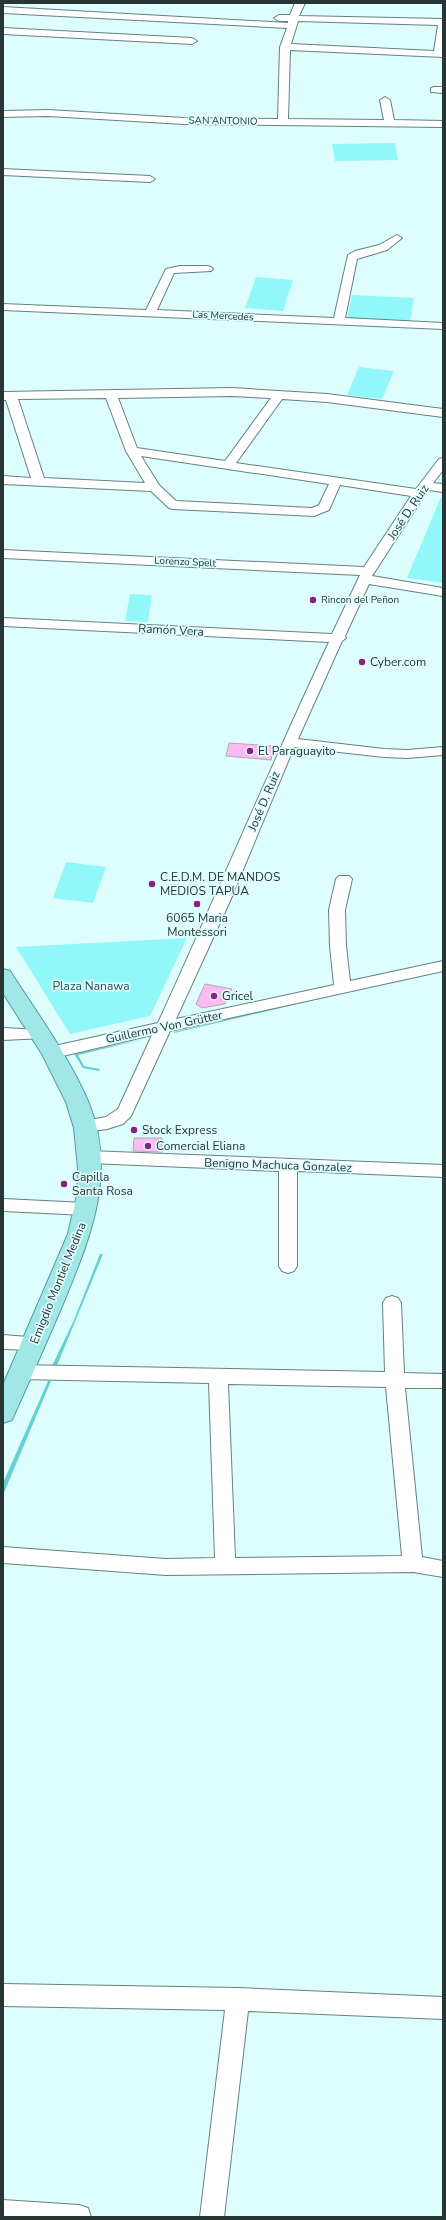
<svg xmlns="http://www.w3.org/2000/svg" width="446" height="2220" font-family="'Nunito Sans',sans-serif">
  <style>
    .green { fill: #92f7f8 }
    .water { fill: #63d1d2 }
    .building { fill: #fabbf1; stroke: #b9a4b5 }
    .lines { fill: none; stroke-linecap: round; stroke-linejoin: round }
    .minor-casing { stroke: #648181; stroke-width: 2 }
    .primary-casing { stroke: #4e9e9f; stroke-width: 2 }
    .minor { fill: #fff; fill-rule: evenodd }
    .primary { fill: #a1e7e8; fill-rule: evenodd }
    .poi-dot { fill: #8b1f84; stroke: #defefe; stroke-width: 1.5 }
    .labels { text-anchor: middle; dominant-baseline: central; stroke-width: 3.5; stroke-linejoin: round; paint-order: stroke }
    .far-street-label { font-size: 10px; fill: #283535; stroke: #defefe }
    .far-poi-label { font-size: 10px; fill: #283535; stroke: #defefe; text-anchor: start }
    .street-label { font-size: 12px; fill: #283535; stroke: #defefe }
    .poi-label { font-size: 12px; fill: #283535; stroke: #defefe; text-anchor: start }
    .park-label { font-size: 12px; fill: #215152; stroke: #defefe }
  </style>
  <rect width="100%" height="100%" fill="#defefe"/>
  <!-- green -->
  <g class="green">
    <path d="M 395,143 L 398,160 L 335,161 L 332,144 Z"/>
    <path d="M 256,277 L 293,280 L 283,311 L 245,308 Z"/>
    <path d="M 352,295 L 414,298 L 410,322 L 347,318 Z"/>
    <path d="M 359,367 L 394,371 L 382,399 L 347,395 Z"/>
    <path d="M 441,497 L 443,498 L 443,583 L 407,578 Z"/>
    <path d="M 130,594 L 152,595 L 148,622 L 125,621 Z"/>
    <path d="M 66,862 L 106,867 L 93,903 L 53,898 Z"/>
    <path d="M 187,938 L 150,1016 L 70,1034 L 16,947 Z"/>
  </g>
  <!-- water -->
  <g class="water">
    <path d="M 348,990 L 348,992 L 174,1033 L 174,1032 Z"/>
    <path d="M 144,1039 L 78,1055 L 84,1066 L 100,1069 L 99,1071 L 83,1068 L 74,1054 Z"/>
    <path d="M 100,1254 L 103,1254 L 56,1368 L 52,1366 L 74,1320 Z"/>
    <path d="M 48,1381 L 51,1381 L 3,1495 L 3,1483 Z"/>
  </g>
  <!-- building -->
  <g class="building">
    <path d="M 229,743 L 274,746 L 271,760 L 226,756 Z"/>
    <path d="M 205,984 L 232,989 L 225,1004 L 202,1008 L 196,1004 Z"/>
    <path d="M 134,1138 L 162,1138 L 162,1152 L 133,1151 Z"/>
  </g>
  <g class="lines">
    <defs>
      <g id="minor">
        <path d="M 295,3 L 305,3 L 299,16 L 443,19 L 443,57 L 290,50 L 288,119 L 384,120 L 380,100 L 385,97 L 390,100 L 394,120 L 443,121 L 443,127 L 184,124 L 48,116 L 3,117 L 3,111 L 48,110 L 184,118 L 278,119 L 280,47 L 287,28 L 3,13 L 3,7 L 288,23 L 288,21 L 279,21 L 274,18 L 279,15 L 290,15 ZM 298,21 L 438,25 L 434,51 L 291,44 Z"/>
        <path d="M 3,28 L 192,38 L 197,41 L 192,44 L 3,34 Z"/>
        <path d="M 434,87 L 443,87 L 443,93 L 431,92 L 431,88 Z"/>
        <path d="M 3,169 L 150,176 L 155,179 L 150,182 L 3,175 Z"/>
        <path d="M 397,235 L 402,238 L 387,250 L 357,259 L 345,318 L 443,323 L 443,329 L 3,310 L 3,304 L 146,310 L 166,269 L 180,266 L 207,266 L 211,267 L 213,269 L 211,271 L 174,273 L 157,310 L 334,318 L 348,255 L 355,251 L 379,245 Z"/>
        <path d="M 232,388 L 327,394 L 443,409 L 443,417 L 327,402 L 282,399 L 236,463 L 416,489 L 439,459 L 443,458 L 443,470 L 433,483 L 443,484 L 443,492 L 428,490 L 372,576 L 443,588 L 443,596 L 369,584 L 345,636 L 346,638 L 342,641 L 298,739 L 384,749 L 407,750 L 443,747 L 443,755 L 407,758 L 384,757 L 294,747 L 230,901 L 176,1019 L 334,985 L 330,946 L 329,910 L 336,879 L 339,876 L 349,876 L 352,879 L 345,910 L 346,946 L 350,981 L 443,961 L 443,971 L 170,1031 L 131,1116 L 123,1124 L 107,1129 L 85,1132 L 79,1130 L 76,1126 L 79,1122 L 106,1117 L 118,1109 L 152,1035 L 50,1059 L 44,1057 L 42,1053 L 44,1049 L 50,1047 L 158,1023 C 216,896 270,768 329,642 L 3,626 L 3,618 L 332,634 L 360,575 L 3,558 L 3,550 L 364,567 L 411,496 L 340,485 L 329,510 L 314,516 L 173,509 L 169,508 L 151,491 L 3,484 L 3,476 L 31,478 L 6,400 L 3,400 L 3,392 ZM 232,396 L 271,398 L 225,461 L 137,448 L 118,398 ZM 106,398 L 126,451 L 145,483 L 44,478 L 18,399 ZM 141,456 L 329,484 L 319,505 L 312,508 L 176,501 L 159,485 Z"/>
        <path d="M 3,1028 L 44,1030 L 46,1034 L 44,1038 L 3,1040 Z"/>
        <path d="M 89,1151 L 443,1165 L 443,1177 L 297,1171 L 297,1266 L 294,1271 L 288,1273 L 282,1271 L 279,1266 L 279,1171 L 89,1163 L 83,1161 L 80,1157 L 83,1153 Z"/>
        <path d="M 3,1199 L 86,1203 L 92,1204 L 95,1209 L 92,1214 L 86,1215 L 3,1211 Z"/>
        <path d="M 392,1296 L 398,1298 L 401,1303 L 404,1373 L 443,1374 L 443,1388 L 405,1388 L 422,1557 L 443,1561 L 443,1577 L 413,1572 L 166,1575 L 3,1563 L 3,1547 L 166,1559 L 215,1558 L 209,1383 L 20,1379 L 13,1377 L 11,1372 L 13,1367 L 20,1365 L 385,1372 L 383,1303 L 386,1298 ZM 228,1384 L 386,1387 L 402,1556 L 235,1558 Z"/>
        <path d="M 3,1335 L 41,1338 L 43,1343 L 41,1348 L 34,1350 L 3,1349 Z"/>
        <path d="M 3,1984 L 238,1988 L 443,1997 L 443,2019 L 248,2011 L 224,2217 L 200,2217 L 225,2010 L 3,2006 Z"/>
        <path d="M 3,2200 L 79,2205 L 88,2208 L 91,2217 L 3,2217 Z"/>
      </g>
      <path id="primary" d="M 3,969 L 10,971 C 37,1013 68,1055 88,1101 C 117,1172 92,1233 65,1299 C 49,1337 32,1375 15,1413 L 12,1420 L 3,1423 L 3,1385 L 68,1234 L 77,1195 L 78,1168 L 74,1128 L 66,1102 L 42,1054 L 3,993 Z"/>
    </defs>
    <!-- minor casing -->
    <use href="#minor" class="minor-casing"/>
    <!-- primary casing -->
    <use href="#primary" class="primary-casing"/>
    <!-- minor -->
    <use href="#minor" class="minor"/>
    <!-- primary -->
    <use href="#primary" class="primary"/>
  </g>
  <!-- markers -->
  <g class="poi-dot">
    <circle cx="313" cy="600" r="4"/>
    <circle cx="362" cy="662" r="4"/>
    <circle cx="250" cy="751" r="4"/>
    <circle cx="152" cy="884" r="4"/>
    <circle cx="197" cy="904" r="4"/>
    <circle cx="214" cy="996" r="4"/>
    <circle cx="134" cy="1130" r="4"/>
    <circle cx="148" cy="1146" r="4"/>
    <circle cx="64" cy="1184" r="4"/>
  </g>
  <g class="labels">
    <!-- far-street labels -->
    <g class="far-street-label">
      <text transform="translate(223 121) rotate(1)">SAN ANTONIO</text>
      <text transform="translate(223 316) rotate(3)">Las Mercedes</text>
      <text transform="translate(185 562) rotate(3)">Lorenzo Spelt</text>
    </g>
    <!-- far-poi labels -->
    <g class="far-poi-label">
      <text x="321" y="600">Rincon del Peñon</text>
    </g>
    <!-- street labels -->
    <g class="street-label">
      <text transform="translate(408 512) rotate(-56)">José D. Ruiz</text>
      <text transform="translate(171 630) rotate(3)">Ramón Vera</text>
      <text transform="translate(264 801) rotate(-67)">José D. Ruiz</text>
      <text transform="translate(164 1027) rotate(-12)">Guillermo Von Grütter</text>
      <text transform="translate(278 1165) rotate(2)">Benigno Machuca Gonzalez</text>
      <text transform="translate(58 1283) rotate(-68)">Emigdio Montiel Medina</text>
    </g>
    <!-- poi labels -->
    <g class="poi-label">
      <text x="370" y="662">Cyber.com</text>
      <text x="258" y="751">El Paraguayito</text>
      <text x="160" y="877">C.E.D.M. DE MANDOS<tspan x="160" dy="14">MEDIOS TAPUA</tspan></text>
      <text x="197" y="918" text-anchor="middle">6065 Maria<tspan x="197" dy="14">Montessori</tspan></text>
      <text x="222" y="996">Gricel</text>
      <text x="142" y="1130">Stock Express</text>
      <text x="156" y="1146">Comercial Eliana</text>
      <text x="72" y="1177">Capilla<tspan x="72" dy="14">Santa Rosa</tspan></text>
    </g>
    <!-- park labels -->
    <g class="park-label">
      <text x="91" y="986">Plaza Nanawa</text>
    </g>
  </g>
  <!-- border -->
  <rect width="446" height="2220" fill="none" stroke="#283535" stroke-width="8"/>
</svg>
